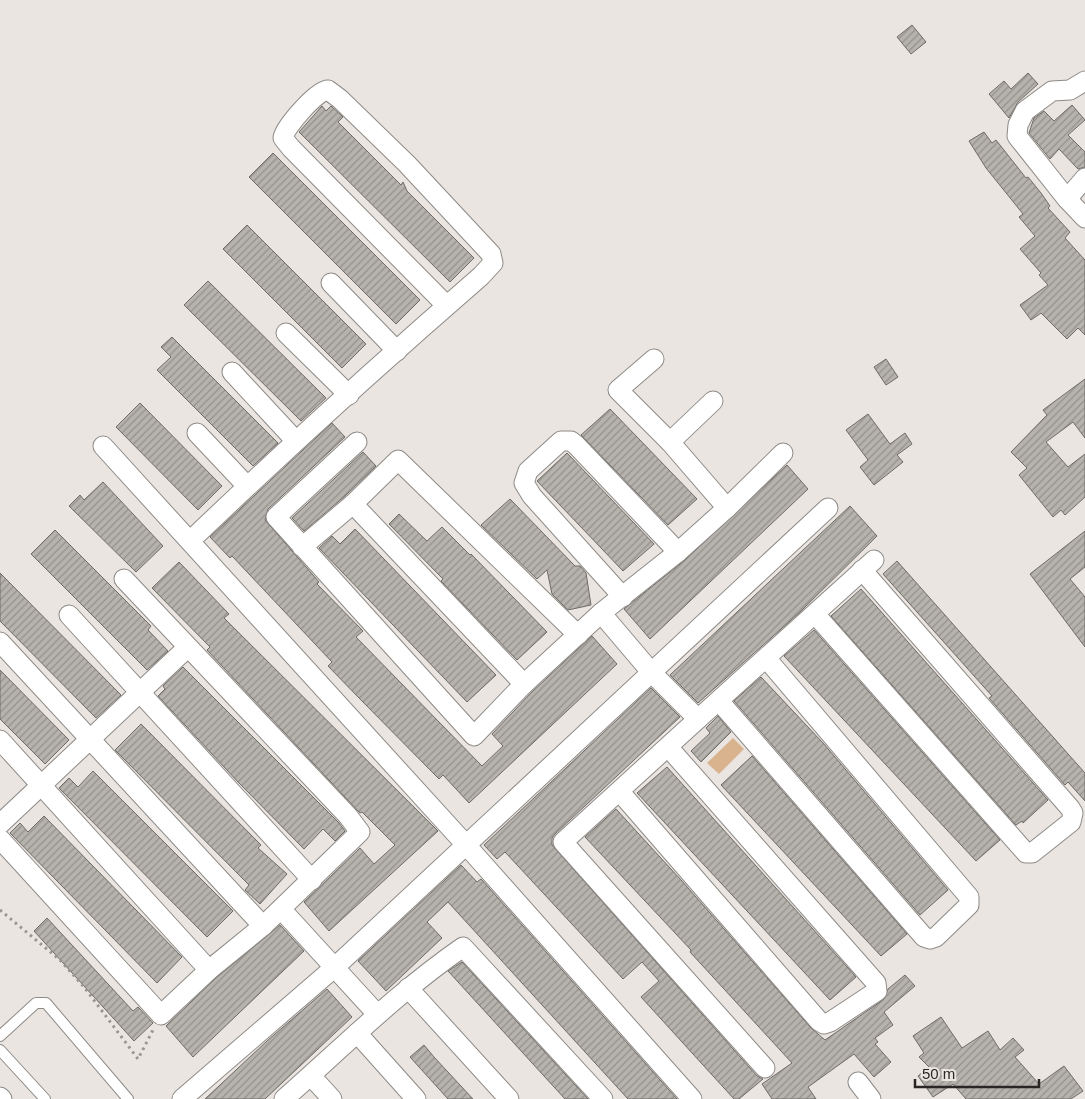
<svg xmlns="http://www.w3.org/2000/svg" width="1085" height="1099" font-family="Arial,sans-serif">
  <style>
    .water { fill: #d8b38e }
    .building { fill: url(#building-hatch); stroke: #6f6b67 }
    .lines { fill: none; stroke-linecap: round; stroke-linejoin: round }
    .service-casing { stroke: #8e8a86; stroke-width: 12 }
    .minor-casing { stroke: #8e8a86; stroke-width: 21 }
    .path { stroke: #999592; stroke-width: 3; stroke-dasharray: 2.5 4; stroke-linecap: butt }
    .service { stroke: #fff; stroke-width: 10 }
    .minor { stroke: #fff; stroke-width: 19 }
  </style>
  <defs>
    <pattern id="building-hatch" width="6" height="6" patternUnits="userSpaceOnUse" patternTransform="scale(1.25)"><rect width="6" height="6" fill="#b6b2ae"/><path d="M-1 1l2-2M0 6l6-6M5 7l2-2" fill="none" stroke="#94918d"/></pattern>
  </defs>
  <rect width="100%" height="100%" fill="#eae5e1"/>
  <!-- water -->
  <path class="water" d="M 733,738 L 744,749 L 719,774 L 707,763 Z"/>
  <!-- building -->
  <g class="building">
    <path d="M 912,25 L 926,42 L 911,54 L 897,37 Z"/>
    <path d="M 1028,73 L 1038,84 L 1018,102 L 1009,118 L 989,94 L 1004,81 L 1011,89 Z"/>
    <path d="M 1072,105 L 1085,120 L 1068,135 L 1085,152 L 1085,167 L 1078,169 L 1059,149 L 1050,159 L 1029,133 L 1034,118 L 1044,111 L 1054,121 Z"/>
    <path d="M 322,106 L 326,111 L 331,106 L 343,117 L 338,122 L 401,185 L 403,182 L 407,191 L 474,258 L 450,282 L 299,132 Z"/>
    <path d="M 984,132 L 992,143 L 996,140 L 1026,178 L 1028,177 L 1041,193 L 1050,206 L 1048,208 L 1070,232 L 1065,238 L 1085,260 L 1085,335 L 1078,328 L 1067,339 L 1041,313 L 1031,320 L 1020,305 L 1048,285 L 1039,275 L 1041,273 L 1020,249 L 1035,236 L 1019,217 L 1023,214 L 986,168 L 969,141 Z"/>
    <path d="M 273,153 L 420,300 L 396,324 L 249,177 Z"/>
    <path d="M 247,225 L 366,344 L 342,368 L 223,249 Z"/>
    <path d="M 208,281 L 326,398 L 301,421 L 184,305 Z"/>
    <path d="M 172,337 L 278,443 L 253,466 L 157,370 L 171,357 L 161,347 Z"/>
    <path d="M 886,359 L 898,377 L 886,385 L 874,367 Z"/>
    <path d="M 1085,379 L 1085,438 L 1073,422 L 1046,442 L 1068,467 L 1085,454 L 1085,497 L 1065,515 L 1061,510 L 1053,517 L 1019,475 L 1027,468 L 1011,452 L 1047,415 L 1043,410 Z"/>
    <path d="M 140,403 L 222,486 L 198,510 L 116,427 Z"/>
    <path d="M 610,409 L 697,499 L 668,525 L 581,435 Z"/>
    <path d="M 868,414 L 890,444 L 905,433 L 912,444 L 897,455 L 903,462 L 874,485 L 860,467 L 868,460 L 846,430 Z"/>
    <path d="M 332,423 L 345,437 L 268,509 L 265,520 L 319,582 L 317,584 L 363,631 L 356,637 L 482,766 L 503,746 L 492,734 L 532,692 L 592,636 L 617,664 L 469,803 L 443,775 L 439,779 L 360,699 L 328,666 L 332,662 L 232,556 L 230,558 L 210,537 Z"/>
    <path d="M 363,452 L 376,466 L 345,496 L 304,531 L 292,518 Z"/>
    <path d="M 567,453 L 654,544 L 623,571 L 537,481 Z"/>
    <path d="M 787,465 L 808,489 L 650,639 L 624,609 L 685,560 Z"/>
    <path d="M 103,482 L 163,546 L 136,572 L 69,506 L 80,495 L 84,500 Z"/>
    <path d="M 510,499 L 575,566 L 580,566 L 586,573 L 591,605 L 568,610 L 552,594 L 547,570 L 537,579 L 481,525 Z"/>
    <path d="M 850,506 L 877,536 L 799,613 L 698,703 L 670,675 Z"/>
    <path d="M 399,514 L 427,541 L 442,527 L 470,555 L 471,554 L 547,632 L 517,660 L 441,581 L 443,579 L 389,524 Z"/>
    <path d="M 355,529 L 496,675 L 467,702 L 319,548 L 332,536 L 340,544 Z"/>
    <path d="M 55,530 L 151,626 L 148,630 L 168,651 L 147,670 L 31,554 Z"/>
    <path d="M 1085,531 L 1085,567 L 1070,579 L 1085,597 L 1085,647 L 1030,574 Z"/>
    <path d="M 897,561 L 1085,773 L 1085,801 L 1068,782 L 1065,785 L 989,698 L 992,696 L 883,574 Z"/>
    <path d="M 179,562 L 229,614 L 224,618 L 438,831 L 329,931 L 304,902 L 360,848 L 374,864 L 395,845 L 362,812 L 360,813 L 207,650 L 210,647 L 152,588 Z"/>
    <path d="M 0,573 L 121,695 L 96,718 L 0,621 Z"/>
    <path d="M 861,589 L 1048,800 L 1023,823 L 1022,821 L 1016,825 L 831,616 Z"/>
    <path d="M 814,630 L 1000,840 L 976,861 L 784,656 Z"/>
    <path d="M 183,667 L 339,823 L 345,831 L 335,841 L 323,829 L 304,849 L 239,783 L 158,696 L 165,689 L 163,686 Z"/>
    <path d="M 0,670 L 69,740 L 45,764 L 0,719 Z"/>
    <path d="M 761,677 L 823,743 L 948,890 L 920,915 L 734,701 Z"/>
    <path d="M 651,688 L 680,717 L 555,834 L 552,838 L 552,845 L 757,1076 L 763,1079 L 739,1099 L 734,1099 L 641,997 L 659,981 L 642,962 L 623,979 L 505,852 L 497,859 L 484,845 Z"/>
    <path d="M 718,716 L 731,732 L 701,762 L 691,751 L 710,733 L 706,728 Z"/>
    <path d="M 141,724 L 261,845 L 258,848 L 287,874 L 260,904 L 245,890 L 249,885 L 115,750 Z"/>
    <path d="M 752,756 L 907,934 L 881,956 L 721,785 Z"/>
    <path d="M 667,767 L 856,977 L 830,1000 L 637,793 Z"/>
    <path d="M 93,771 L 233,911 L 207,937 L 59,788 L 69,778 L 78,787 Z"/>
    <path d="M 616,809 L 681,880 L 811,1028 L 825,1040 L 883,1000 L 888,989 L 905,975 L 915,986 L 884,1012 L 893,1025 L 875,1038 L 878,1042 L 875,1044 L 891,1062 L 874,1077 L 854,1054 L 808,1087 L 816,1099 L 772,1099 L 762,1084 L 792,1063 L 690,952 L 691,950 L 585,837 Z"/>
    <path d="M 44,816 L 182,957 L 157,983 L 10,833 L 20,823 L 28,832 Z"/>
    <path d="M 461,865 L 477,882 L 481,879 L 677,1099 L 628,1099 L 448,902 L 427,922 L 442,938 L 386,991 L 373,977 L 358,961 Z"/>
    <path d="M 47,918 L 133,1011 L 138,1007 L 153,1023 L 134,1041 L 34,931 Z"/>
    <path d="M 280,925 L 304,951 L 193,1057 L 166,1026 L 216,978 Z"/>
    <path d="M 462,962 L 588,1099 L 565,1099 L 448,971 Z"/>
    <path d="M 327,989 L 352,1017 L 265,1099 L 205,1099 L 267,1041 Z"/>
    <path d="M 941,1017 L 962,1048 L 988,1031 L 1000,1050 L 1013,1038 L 1024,1050 L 1015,1057 L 1039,1084 L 1064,1066 L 1083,1091 L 1071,1099 L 966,1099 L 953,1084 L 933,1097 L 918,1076 L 929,1067 L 919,1057 L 924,1053 L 913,1036 Z"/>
    <path d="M 424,1045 L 434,1057 L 473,1099 L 448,1099 L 410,1057 Z"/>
  </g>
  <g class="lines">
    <defs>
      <g id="service">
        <path d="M 0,1036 L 36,1003 L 46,1003 L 128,1099"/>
        <path d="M 0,1050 L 45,1099"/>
      </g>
      <g id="minor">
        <path d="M 1085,81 L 1070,90 L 1052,91 L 1025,111 L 1018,125 L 1017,136 L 1067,199 L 1085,218"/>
        <path d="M 1067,199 L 1085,178"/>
        <path d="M 331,283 L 397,351"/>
        <path d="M 286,333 L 349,395"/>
        <path d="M 654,359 L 618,390 L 670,442 L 727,508"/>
        <path d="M 232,372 L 295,440"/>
        <path d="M 197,433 L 247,486"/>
        <path d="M 357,442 L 276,517 L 474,736 L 524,684 L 601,613 L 678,552 L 727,508 L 783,453"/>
        <path d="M 670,442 L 713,401"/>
        <path d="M 103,446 L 467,846 L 692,1099"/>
        <path d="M 353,504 L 524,684"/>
        <path d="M 190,541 C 285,450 382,362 481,276 L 493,263 L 491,254 L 407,164 L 340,99 L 328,90 C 318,89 284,128 283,138 L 291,148 L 447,306"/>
        <path d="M 302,547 L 353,504 L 398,460 L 578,635"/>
        <path d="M 623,597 L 532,496 L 524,483 L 528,471 L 561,441 L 571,441 L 576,445 L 678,552"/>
        <path d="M 601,613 L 652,673 L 698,719 L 874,560"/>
        <path d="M 815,614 L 1026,853 L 1032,853 L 1071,822 L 1073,813 L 1070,808 L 862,570"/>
        <path d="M 69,615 L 312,880"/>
        <path d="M 0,642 L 263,926"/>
        <path d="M 719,701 L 924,937 L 930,939 L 936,937 L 969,905 L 969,897 L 766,658"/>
        <path d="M 698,719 L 563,842 L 765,1068"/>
        <path d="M 0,740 L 209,970"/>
        <path d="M 620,792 L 819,1021 L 824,1024 L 830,1022 L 877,991 L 876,983 L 669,748"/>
        <path d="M 0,824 L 187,648"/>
        <path d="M 0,839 L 161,1015 L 209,970 L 263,926 L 360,832 L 348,816 L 124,579"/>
        <path d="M 281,909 L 377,1014"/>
        <path d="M 408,988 L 509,1099"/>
        <path d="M 357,1033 L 416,1099"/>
        <path d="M 311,1076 L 332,1099"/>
        <path d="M 858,1082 L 871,1099"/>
        <path d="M 0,1097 L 2,1099"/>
        <path d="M 182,1099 L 335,967 L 828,508"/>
        <path d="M 284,1099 C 343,1047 398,992 463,947 L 603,1099"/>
      </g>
    </defs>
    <!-- service casing -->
    <use href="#service" class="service-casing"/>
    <!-- minor casing -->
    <use href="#minor" class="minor-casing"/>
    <!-- path -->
    <path class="path" d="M 0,910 L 60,960 L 84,987 L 138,1059 L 154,1028"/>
    <!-- service -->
    <use href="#service" class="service"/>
    <!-- minor -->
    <use href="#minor" class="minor"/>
  </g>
  <!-- scale -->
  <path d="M915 1079v8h124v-8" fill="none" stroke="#292726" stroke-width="2.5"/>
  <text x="922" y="1079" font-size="15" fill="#292726" stroke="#eae5e1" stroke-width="4" paint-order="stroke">50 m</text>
</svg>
